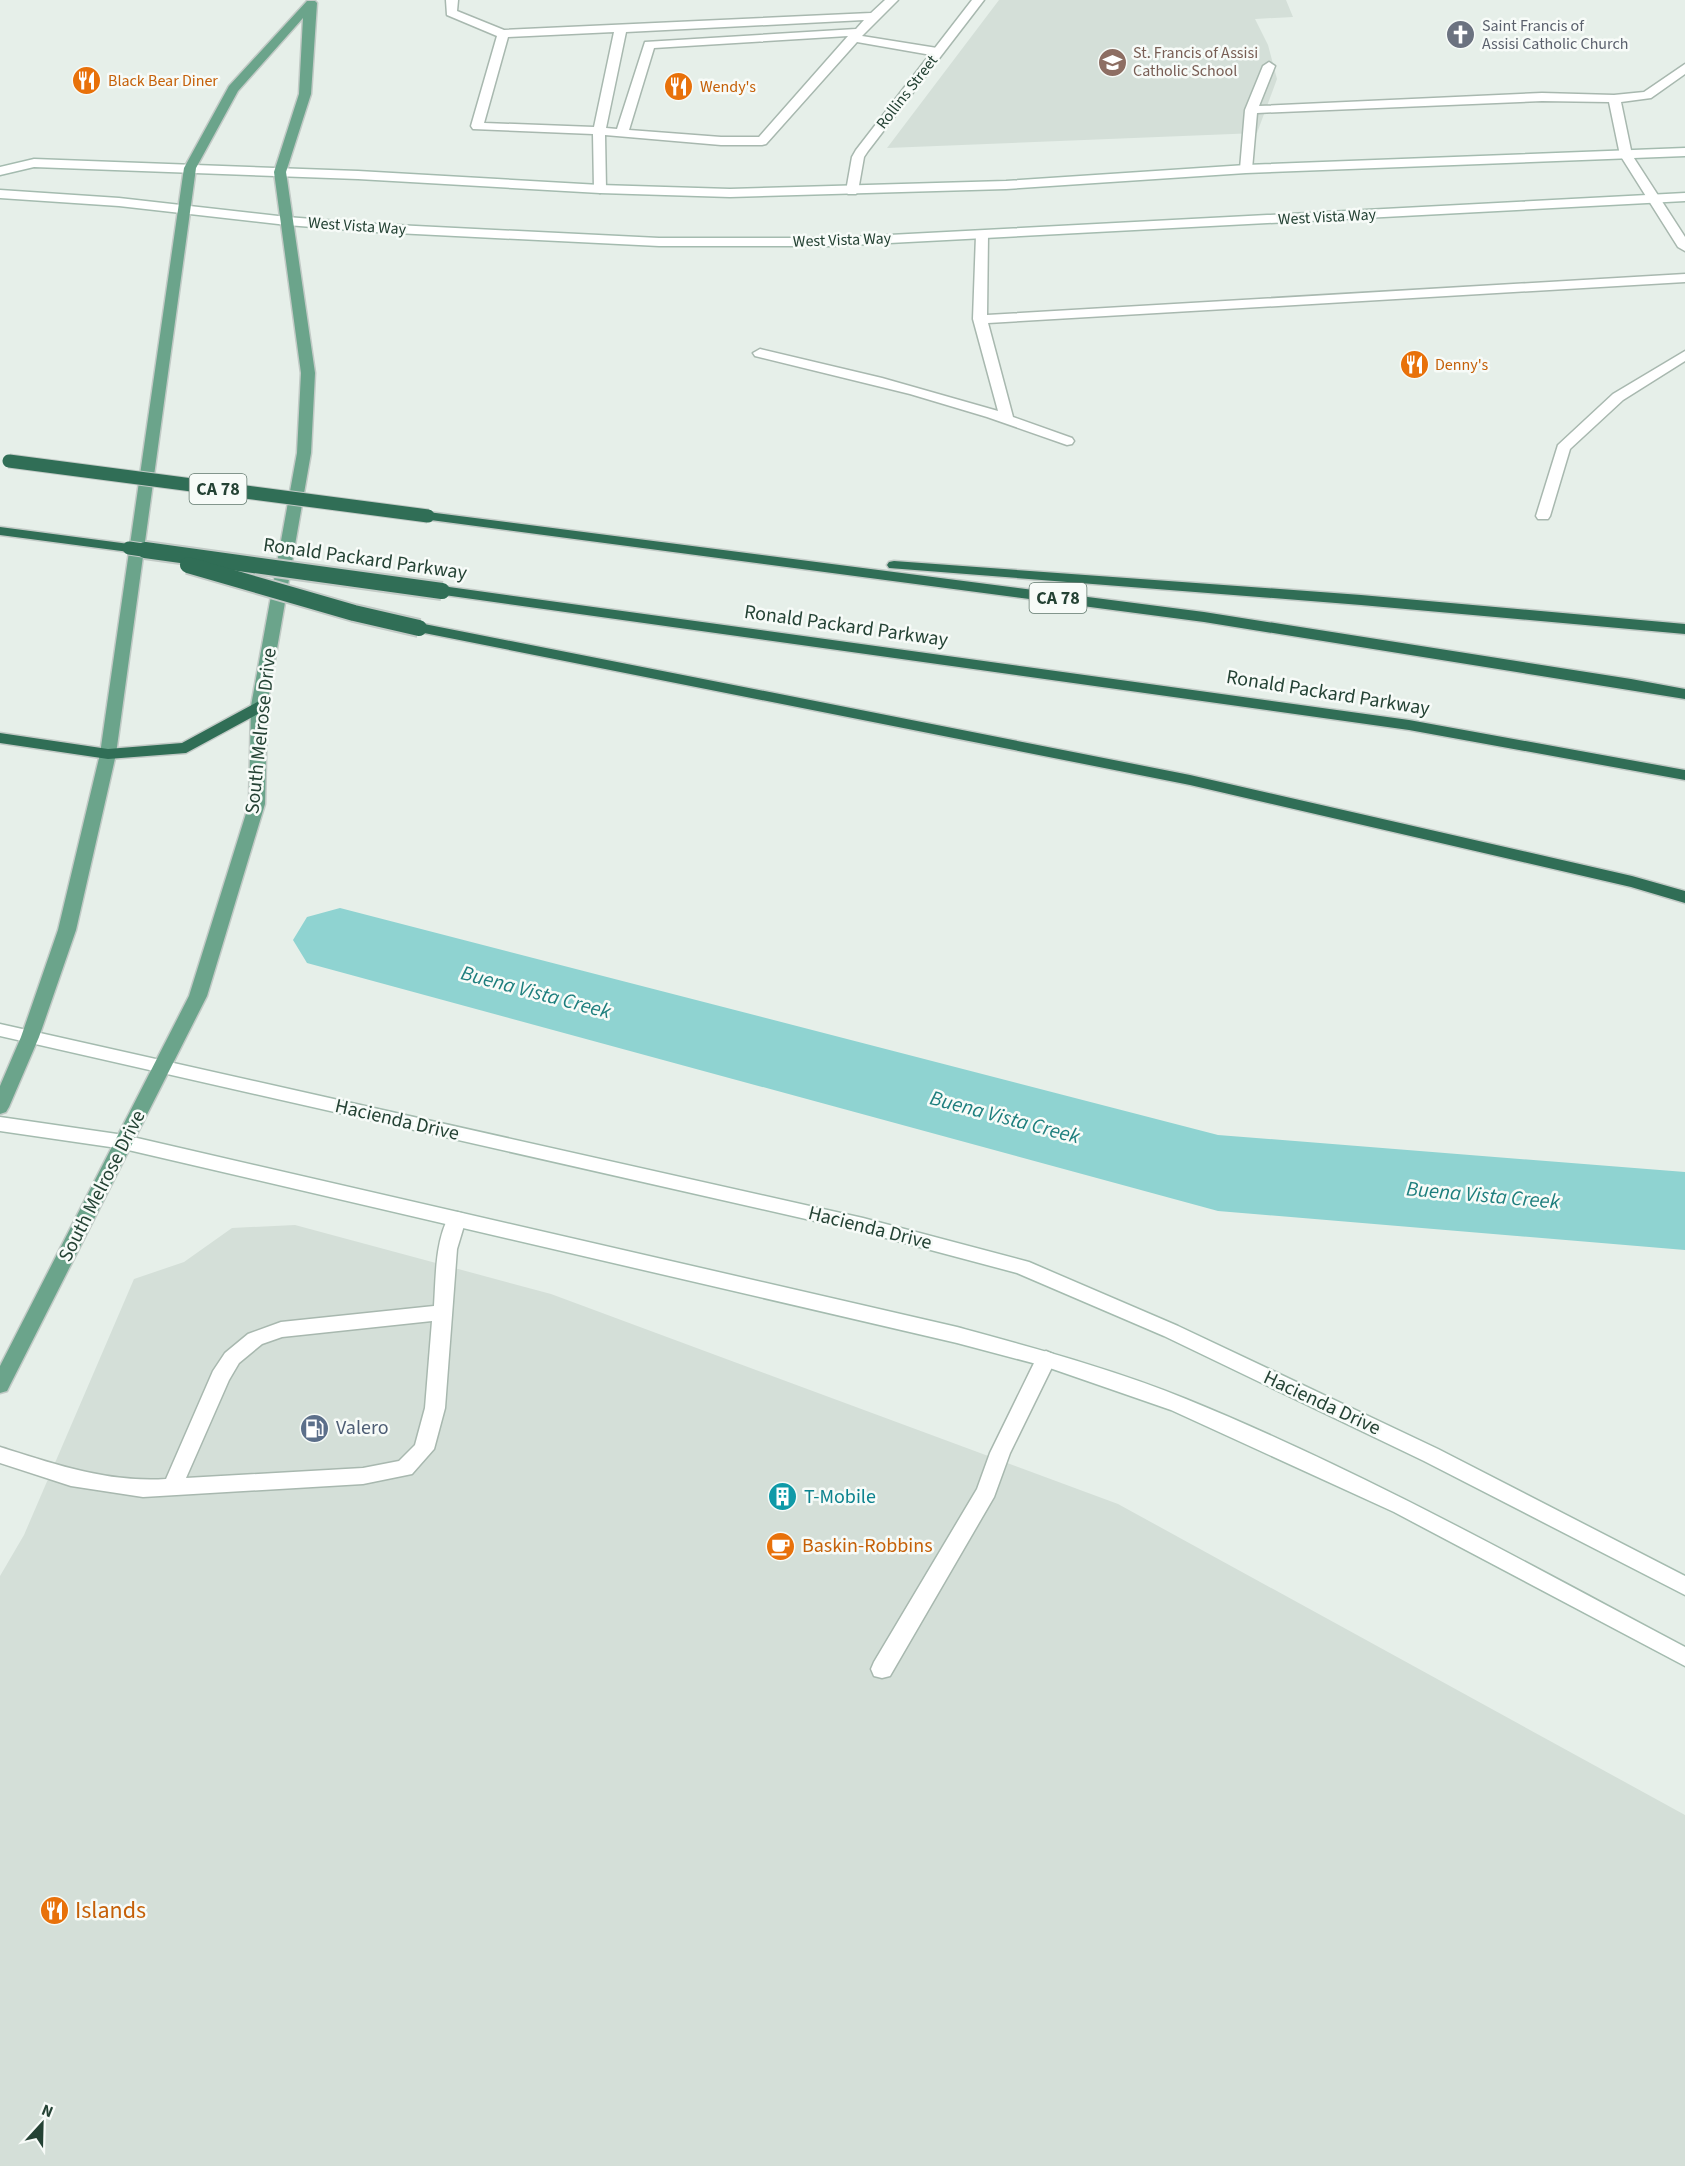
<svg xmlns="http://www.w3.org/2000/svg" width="1685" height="2166" font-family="'Source Sans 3',sans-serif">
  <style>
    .built { fill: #d4dfd8 }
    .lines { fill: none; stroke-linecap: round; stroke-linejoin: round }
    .river { fill: #8fd3d1; fill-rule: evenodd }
    .lane-casing { stroke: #a8b8af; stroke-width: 3 }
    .street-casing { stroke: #a8b8af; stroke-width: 3 }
    .secondary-casing { stroke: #a4bbaf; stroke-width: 3 }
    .primary-casing { stroke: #c2cac6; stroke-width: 3 }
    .highway-casing { stroke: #c2cac6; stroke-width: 3 }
    .lane { fill: #fff; fill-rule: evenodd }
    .street { fill: #fff; fill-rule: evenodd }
    .secondary { fill: #fff; fill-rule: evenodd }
    .primary { fill: #6ba48b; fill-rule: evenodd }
    .highway { fill: #306e56; fill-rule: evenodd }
    .highway-bridge-far1-casing { stroke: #c2cac6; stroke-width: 15; stroke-linecap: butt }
    .highway-bridge-casing { stroke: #c2cac6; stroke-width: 20; stroke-linecap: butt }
    .highway-bridge-far1 { stroke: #306e56; stroke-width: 13 }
    .highway-bridge { stroke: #306e56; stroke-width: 16 }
    .labels { text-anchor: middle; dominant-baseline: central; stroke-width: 5; stroke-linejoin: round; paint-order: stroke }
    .far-worship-label { font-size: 16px; fill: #5b616d; stroke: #f7fbf8; text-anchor: start }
    .far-education-label { font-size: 16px; fill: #785e54; stroke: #f7fbf8; text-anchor: start }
    .far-food-label { font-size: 16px; fill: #c56008; stroke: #f7fbf8; text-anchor: start }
    .far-street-label { font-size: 16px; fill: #244234; stroke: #f7fbf8 }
    .shield { fill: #f7fbf8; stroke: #637a6f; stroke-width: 1.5 }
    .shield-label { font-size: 18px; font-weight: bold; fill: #244234 }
    .street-label { font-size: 20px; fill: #244234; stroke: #f7fbf8 }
    .service-label { font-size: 20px; fill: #4e5e75; stroke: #f7fbf8; text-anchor: start }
    .culture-label { font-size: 20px; fill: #0d838f; stroke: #f7fbf8; text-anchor: start }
    .food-label { font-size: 20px; fill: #c56008; stroke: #f7fbf8; text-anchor: start }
    .water-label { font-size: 21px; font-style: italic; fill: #1d7e7d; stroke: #f7fbf8 }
    .near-food-label { font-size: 24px; fill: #c56008; stroke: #f7fbf8; text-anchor: start }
  </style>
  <rect width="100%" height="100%" fill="#e6efe9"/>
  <!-- built -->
  <g class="built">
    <path d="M 999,0 L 1286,0 L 1293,17 L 1255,19 L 1268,45 L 1277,79 L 1257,133 L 887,148 Z"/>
    <path d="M 295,1225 L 551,1294 L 1118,1504 L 1685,1815 L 1685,2166 L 0,2166 L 0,1576 L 24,1535 L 134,1279 L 184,1262 L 232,1228 Z"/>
  </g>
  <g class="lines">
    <!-- river -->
    <path class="river" d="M 340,908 L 1218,1135 L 1685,1172 L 1685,1250 L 1218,1211 L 307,963 L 293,940 L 307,917 Z"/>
    <defs>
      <g id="lane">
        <path d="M 446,0 L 458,0 L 457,11 L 504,30 L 871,13 L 885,0 L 898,0 L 862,36 L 937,48 L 943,52 L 937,56 L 857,42 L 766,144 L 762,145 L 721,145 L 605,135 L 606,189 L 600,193 L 594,189 L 593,134 L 473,129 L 471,126 L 497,36 L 447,15 ZM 864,20 L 856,29 L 645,42 L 617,129 L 606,128 L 626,32 ZM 614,32 L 594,127 L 484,123 L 508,37 ZM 848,36 L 759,137 L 721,137 L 629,130 L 654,48 Z"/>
        <path d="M 1269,62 L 1275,66 L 1259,106 L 1542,93 L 1614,95 L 1644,92 L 1685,64 L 1685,74 L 1651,98 L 1621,102 L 1632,155 L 1685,237 L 1685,251 L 1678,247 L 1620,155 L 1609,102 L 1542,101 L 1257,113 L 1252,169 L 1250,172 L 1242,172 L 1240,169 L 1245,110 L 1263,66 Z"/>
        <path d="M 982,231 L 988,235 L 987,315 L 1685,274 L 1685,282 L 988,323 L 1013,417 L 1072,438 L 1074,441 L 1072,444 L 1067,445 L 987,417 L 910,394 L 755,356 L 753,353 L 760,349 L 882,378 L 998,411 L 973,319 L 976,235 Z"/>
        <path d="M 1685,351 L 1685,361 L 1623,400 L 1570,449 L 1550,516 L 1548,519 L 1538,519 L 1536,516 L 1558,445 L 1613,394 Z"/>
        <path d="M 457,1212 L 464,1214 L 466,1219 L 457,1249 L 445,1408 L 434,1449 L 412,1474 L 363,1484 L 143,1497 L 71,1486 L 0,1463 L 0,1447 C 54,1464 108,1483 166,1479 L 213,1371 L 225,1353 L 248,1334 L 281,1322 L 434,1306 C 436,1275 435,1241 450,1214 ZM 432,1321 L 425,1408 L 415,1445 L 399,1461 L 363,1468 L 186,1478 L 229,1380 L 239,1363 L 262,1344 L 282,1337 Z"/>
        <path d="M 1046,1351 L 1053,1354 L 1056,1359 L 1010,1453 L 994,1497 L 890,1676 L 882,1678 L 874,1676 L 871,1669 L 874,1662 L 977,1489 L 990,1453 L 1036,1359 L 1039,1354 Z"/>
      </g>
      <path id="street" d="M 972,0 L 984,0 L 868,151 L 864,157 L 858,191 L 856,194 L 848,194 L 846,191 L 852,157 L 856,150 Z"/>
      <g id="secondary">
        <path d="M 1685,148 L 1685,156 L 1246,173 L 1006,189 L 730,197 L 600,193 L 358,179 L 34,167 L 0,175 L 0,167 L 34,159 L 358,171 L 600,185 L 730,189 L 1006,181 L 1246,165 Z"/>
        <path d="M 0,190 L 119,198 L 287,217 L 376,224 L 659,238 L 832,238 L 1685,193 L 1685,201 L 832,246 L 659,246 L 376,232 L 287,225 L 119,206 L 0,198 Z"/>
        <path d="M 0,1024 L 863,1218 L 1029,1262 L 1178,1326 L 1438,1449 L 1685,1576 L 1685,1595 L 1424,1461 L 1164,1336 L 1017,1273 L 863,1232 L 0,1036 Z"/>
        <path d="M 0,1117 L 124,1135 L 957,1327 C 1033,1348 1113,1369 1186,1399 C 1358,1469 1521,1560 1685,1647 L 1685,1666 L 1394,1512 L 1171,1410 L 1044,1366 L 957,1343 L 124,1149 L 0,1131 Z"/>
      </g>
      <path id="primary" d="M 307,1 L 315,1 L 317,3 L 311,94 L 286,172 L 315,373 L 311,453 L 267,706 L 265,804 L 207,996 L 10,1385 L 7,1391 L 0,1393 L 0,1366 L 189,996 L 249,804 L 251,706 L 297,453 L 301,373 L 274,172 L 299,94 L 303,18 L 238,91 L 196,168 L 116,754 L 76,930 L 39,1037 L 9,1107 L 6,1112 L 0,1114 L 0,1086 L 21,1037 L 58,930 L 100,754 L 184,168 L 229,86 Z"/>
      <g id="highway">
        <path d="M 428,512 L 1204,612 L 1631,679 L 1685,689 L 1685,699 L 1204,622 L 423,519 L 421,516 L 423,513 Z"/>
        <path d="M 0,527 L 129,544 L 136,548 L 129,552 L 0,535 Z"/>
        <path d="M 894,561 L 1361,595 L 1685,624 L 1685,634 L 1361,605 L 889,568 L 887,565 L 889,562 Z"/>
        <path d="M 442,586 L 1409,720 L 1685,770 L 1685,780 L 1409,730 L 437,594 L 434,591 Z"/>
        <path d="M 419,623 L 1190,775 L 1632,876 L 1685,891 L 1685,903 L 1631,887 L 1190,785 L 414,631 L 411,628 L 414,625 Z"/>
        <path d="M 259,701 L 265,702 L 267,706 L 265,710 L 186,753 L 108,759 L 0,743 L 0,733 L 108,749 L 182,743 Z"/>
      </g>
    </defs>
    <!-- lane casing -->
    <use href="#lane" class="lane-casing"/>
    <!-- street casing -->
    <use href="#street" class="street-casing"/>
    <!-- secondary casing -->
    <use href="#secondary" class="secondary-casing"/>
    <!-- primary casing -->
    <use href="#primary" class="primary-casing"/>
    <!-- highway casing -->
    <use href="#highway" class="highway-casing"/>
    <!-- lane -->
    <use href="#lane" class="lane"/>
    <!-- street -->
    <use href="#street" class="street"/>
    <!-- secondary -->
    <use href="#secondary" class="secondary"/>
    <!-- primary -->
    <use href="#primary" class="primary"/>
    <!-- highway -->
    <use href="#highway" class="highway"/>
    <defs>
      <g id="highway-bridge-far1">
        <path d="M 9,461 L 428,516"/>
        <path d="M 129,548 L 156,552"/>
      </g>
      <g id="highway-bridge">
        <path d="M 145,550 L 442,591"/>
        <path d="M 188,565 L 354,613 L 419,628"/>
      </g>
    </defs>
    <!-- highway-bridge-far1 casing -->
    <use href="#highway-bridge-far1" class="highway-bridge-far1-casing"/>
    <!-- highway-bridge casing -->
    <use href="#highway-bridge" class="highway-bridge-casing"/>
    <!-- highway-bridge-far1 -->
    <use href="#highway-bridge-far1" class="highway-bridge-far1"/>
    <!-- highway-bridge -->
    <use href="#highway-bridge" class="highway-bridge"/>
  </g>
  <!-- icons -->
  <defs>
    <symbol id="church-disc" viewBox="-11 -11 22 22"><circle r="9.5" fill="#6b7280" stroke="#f7fbf8"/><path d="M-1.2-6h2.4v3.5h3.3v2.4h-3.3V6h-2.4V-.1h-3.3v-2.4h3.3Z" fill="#fff"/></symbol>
    <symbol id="school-disc" viewBox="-11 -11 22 22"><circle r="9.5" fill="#8d6e63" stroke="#f7fbf8"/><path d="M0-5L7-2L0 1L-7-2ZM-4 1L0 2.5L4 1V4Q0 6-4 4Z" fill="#fff"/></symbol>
    <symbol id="restaurant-disc" viewBox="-11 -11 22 22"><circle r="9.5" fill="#e8710a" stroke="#f7fbf8"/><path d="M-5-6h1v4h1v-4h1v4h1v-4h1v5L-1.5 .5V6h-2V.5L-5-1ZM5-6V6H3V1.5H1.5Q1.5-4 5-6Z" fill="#fff"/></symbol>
    <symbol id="fuel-disc" viewBox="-11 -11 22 22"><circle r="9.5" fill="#5c6f8a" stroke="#f7fbf8"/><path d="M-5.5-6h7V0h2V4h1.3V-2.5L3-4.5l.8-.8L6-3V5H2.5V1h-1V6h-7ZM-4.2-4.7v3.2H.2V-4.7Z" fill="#fff"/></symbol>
    <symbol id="building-disc" viewBox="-11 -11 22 22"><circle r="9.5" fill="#0f9aa8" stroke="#f7fbf8"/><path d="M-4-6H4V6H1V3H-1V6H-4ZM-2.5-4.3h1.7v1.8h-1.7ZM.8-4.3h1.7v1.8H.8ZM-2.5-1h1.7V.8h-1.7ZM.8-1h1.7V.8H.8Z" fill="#fff"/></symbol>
    <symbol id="cafe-disc" viewBox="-11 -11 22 22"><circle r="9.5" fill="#e8710a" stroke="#f7fbf8"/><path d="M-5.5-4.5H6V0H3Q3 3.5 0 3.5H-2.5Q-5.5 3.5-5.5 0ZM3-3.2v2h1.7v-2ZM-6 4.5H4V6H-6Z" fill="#fff"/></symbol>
  </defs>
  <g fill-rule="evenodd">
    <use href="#church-disc" x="1444" y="18" width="33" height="33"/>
    <use href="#school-disc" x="1096" y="46" width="33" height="33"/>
    <use href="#restaurant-disc" x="70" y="64" width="33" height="33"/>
    <use href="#restaurant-disc" x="662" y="70" width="33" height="33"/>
    <use href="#restaurant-disc" x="1398" y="348" width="33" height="33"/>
    <use href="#fuel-disc" x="298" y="1412" width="33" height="33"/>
    <use href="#building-disc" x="766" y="1480" width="33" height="33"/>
    <use href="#cafe-disc" x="764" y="1530" width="33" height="33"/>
    <use href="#restaurant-disc" x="38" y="1894" width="33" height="33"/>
  </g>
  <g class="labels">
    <!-- far-worship labels -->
    <g class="far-worship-label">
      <text x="1482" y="26">Saint Francis of<tspan x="1482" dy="18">Assisi Catholic Church</tspan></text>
    </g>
    <!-- far-education labels -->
    <g class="far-education-label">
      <text x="1133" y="53">St. Francis of Assisi<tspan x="1133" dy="18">Catholic School</tspan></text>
    </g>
    <!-- far-food labels -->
    <g class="far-food-label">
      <text x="108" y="81">Black Bear Diner</text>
      <text x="700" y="87">Wendy's</text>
      <text x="1435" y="365">Denny's</text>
    </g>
    <!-- far-street labels -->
    <g class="far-street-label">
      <text transform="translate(907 92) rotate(-52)">Rollins Street</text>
      <text transform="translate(1327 217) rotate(-3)">West Vista Way</text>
      <text transform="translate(357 226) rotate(4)">West Vista Way</text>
      <text transform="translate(842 240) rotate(-2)">West Vista Way</text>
    </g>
    <!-- shield labels -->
    <g class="shield">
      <rect x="189.5" y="474" width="57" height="30" rx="4.5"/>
      <rect x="1029.5" y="583" width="57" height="30" rx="4.5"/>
    </g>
    <g class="shield-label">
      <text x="218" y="489">CA 78</text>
      <text x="1058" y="598">CA 78</text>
    </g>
    <!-- street labels -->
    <g class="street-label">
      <text transform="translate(365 559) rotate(8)">Ronald Packard Parkway</text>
      <text transform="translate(846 626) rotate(8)">Ronald Packard Parkway</text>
      <text transform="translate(1328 693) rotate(9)">Ronald Packard Parkway</text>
      <text transform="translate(261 731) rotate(-84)">South Melrose Drive</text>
      <text transform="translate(397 1120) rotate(13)">Hacienda Drive</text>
      <text transform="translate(102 1186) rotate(-63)">South Melrose Drive</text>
      <text transform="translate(870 1228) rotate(14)">Hacienda Drive</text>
      <text transform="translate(1322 1403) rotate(25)">Hacienda Drive</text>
    </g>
    <!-- service labels -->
    <g class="service-label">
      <text x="336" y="1428">Valero</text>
    </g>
    <!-- culture labels -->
    <g class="culture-label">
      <text x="804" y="1497">T-Mobile</text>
    </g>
    <!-- food labels -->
    <g class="food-label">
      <text x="802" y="1546">Baskin-Robbins</text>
    </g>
    <!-- water labels -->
    <g class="water-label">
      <text transform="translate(536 992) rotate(15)">Buena Vista Creek</text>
      <text transform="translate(1005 1117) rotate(15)">Buena Vista Creek</text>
      <text transform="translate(1483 1195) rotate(5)">Buena Vista Creek</text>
    </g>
    <!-- near-food labels -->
    <g class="near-food-label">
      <text x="75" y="1910">Islands</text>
    </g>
  </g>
  <!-- north arrow -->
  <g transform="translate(42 2124) rotate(22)" stroke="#f7fbf8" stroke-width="4.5" paint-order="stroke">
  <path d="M0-4.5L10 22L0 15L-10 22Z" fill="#244234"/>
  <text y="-9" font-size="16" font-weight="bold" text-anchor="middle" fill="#244234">N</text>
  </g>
</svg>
